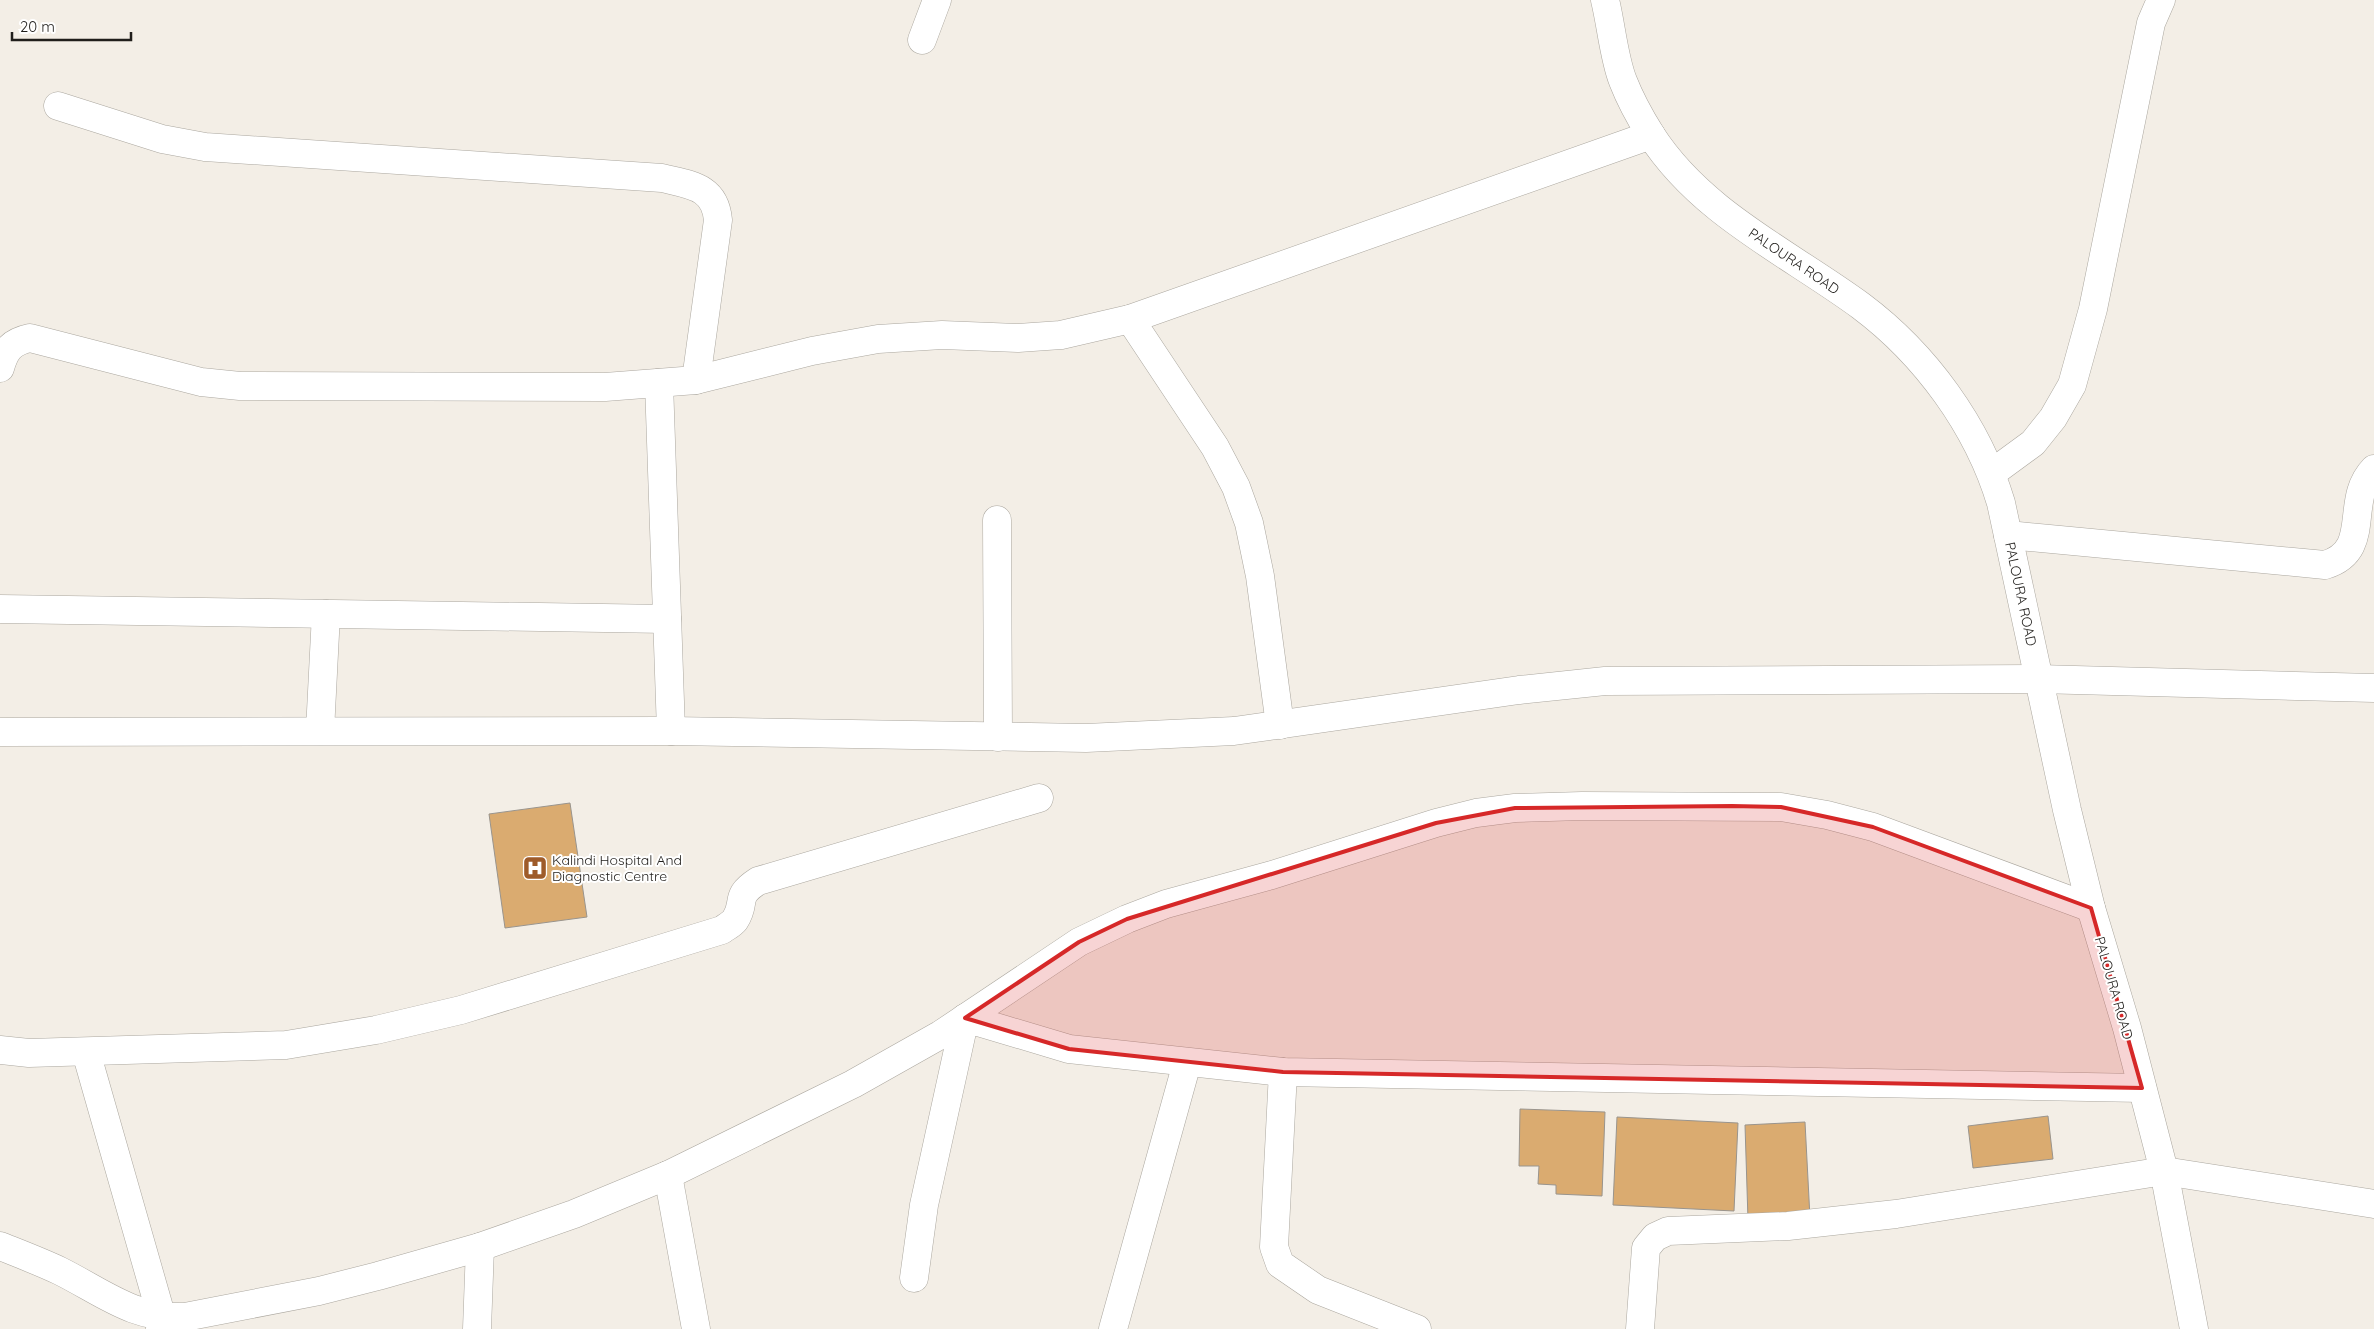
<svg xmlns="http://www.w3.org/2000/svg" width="2374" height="1329" font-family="Quicksand,sans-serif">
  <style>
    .building { fill: #daab70; stroke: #99948d }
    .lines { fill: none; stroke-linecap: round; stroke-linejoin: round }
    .minor-casing { stroke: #aba79f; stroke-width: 29 }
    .major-casing { stroke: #aba79f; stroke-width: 29 }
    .minor { stroke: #fff; stroke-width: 28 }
    .major { stroke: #fff; stroke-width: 28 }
    .marked { fill: #d62828; fill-opacity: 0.2; stroke: #d62828; stroke-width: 4; stroke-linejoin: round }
    .labels { text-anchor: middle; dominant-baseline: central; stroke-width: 4; stroke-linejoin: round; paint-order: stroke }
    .street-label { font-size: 14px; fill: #201e1b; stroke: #fff }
    .poi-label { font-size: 14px; fill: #201e1b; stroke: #fff; text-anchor: start }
  </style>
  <rect width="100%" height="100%" fill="#f3eee6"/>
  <!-- building -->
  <g class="building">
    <path d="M 570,803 L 587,917 L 505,928 L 489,814 Z"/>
    <path d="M 1520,1109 L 1605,1112 L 1602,1196 L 1556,1194 L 1556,1185 L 1538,1184 L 1539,1166 L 1519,1166 Z"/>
    <path d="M 2048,1116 L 2053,1159 L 1973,1168 L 1968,1126 Z"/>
    <path d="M 1617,1117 L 1738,1123 L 1734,1211 L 1613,1205 Z"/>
    <path d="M 1805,1122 L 1810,1218 L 1748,1220 L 1745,1125 Z"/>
  </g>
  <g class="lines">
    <defs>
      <g id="minor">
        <path d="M 922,40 L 937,0"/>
        <path d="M 58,106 L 162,139 L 205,147 L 662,178 C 690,185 715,186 718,220 L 696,380"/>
        <path d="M 1130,319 L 1215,447 L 1236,487 L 1249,523 L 1260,576 L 1280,725"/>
        <path d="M 0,368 C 5,350 11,342 30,338 L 201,382 L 240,386 L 605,387 L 696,380 L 812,351 L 878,339 L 942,335 L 1018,338 L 1061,335 L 1130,319 L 1651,135"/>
        <path d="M 659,383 L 671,731"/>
        <path d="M 1992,473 L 2033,443 L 2053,418 L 2072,385 L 2093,309 L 2151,23 L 2161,0"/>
        <path d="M 997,520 L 998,737"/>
        <path d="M 2008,535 L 2325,565 C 2374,550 2343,501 2374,469"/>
        <path d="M 0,609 L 667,619"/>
        <path d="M 320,731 L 326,614"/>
        <path d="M 0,732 L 671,731 L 1086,738 L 1234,731 L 1519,690 L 1605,681 L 2038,679 L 2374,688"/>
        <path d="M 0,1050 L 29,1053 L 286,1045 L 376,1030 L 461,1010 L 722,930 C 726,927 732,924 735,920 C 747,902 733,897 758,881 L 1039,798"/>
        <path d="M 86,1052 L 162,1318 L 160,1329"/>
        <path d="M 1283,1072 L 1274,1247 L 1280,1264 L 1318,1290 L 1417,1329"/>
        <path d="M 668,1175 L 696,1329"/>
        <path d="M 0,1246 C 20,1254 41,1262 60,1271 C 104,1293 133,1319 185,1317 L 319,1291 L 378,1276 L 480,1247 L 574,1214 L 668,1175 L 853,1084 L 940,1035 L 1079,942 L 1127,919 L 1166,904 L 1272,875 L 1436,823 L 1476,813 L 1515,808 L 1582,806 L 1781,807 L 1827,815 L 1873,827 L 2091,908"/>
        <path d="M 914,1278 L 924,1205 L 965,1018 L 1069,1049 L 1283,1072 L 2142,1088"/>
        <path d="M 477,1329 L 480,1247"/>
        <path d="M 1113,1329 L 1187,1063"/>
        <path d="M 1640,1329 L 1646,1248 L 1655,1237 L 1668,1231 L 1788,1226 L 1896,1214 L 2164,1171 L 2374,1204"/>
      </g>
      <path id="major" d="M 1605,0 C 1611,24 1614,59 1623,81 C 1630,99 1641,119 1651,135 C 1701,213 1789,253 1861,306 C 1925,354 1978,426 2001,503 L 2067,810 L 2091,908 L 2127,1028 L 2164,1171 L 2194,1329"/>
    </defs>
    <!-- minor casing -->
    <use href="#minor" class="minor-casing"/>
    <!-- major casing -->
    <use href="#major" class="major-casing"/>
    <!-- minor -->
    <use href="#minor" class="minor"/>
    <!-- major -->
    <use href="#major" class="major"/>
  </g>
  <!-- marked area -->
  <path class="marked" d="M 1732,806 L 1781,807 L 1873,827 L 2091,908 L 2142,1088 L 1283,1072 L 1069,1049 L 965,1018 L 1079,942 L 1127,919 L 1436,823 L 1515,808 Z"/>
  <!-- icons -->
  <defs>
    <symbol id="hospital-square" viewBox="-11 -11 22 22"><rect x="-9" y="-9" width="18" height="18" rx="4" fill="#9e5b2a" stroke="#fff"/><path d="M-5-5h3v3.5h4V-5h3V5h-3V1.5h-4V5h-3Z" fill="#fff"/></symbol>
  </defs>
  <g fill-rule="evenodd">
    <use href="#hospital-square" x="521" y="854" width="28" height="28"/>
  </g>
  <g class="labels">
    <!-- street labels -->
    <g class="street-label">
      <text transform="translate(1794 261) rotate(34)">PALOURA ROAD</text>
      <text transform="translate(2021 594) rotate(78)">PALOURA ROAD</text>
      <text transform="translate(2114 988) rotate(74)">PALOURA ROAD</text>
    </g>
    <!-- poi labels -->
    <g class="poi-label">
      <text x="552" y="860">Kalindi Hospital And<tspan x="552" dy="16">Diagnostic Centre</tspan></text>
    </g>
  </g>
  <!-- scale -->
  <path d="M12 32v8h119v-8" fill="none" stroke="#201e1b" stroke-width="2.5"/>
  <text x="20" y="32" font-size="15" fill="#201e1b" stroke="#ffffff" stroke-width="4" paint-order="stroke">20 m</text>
</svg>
